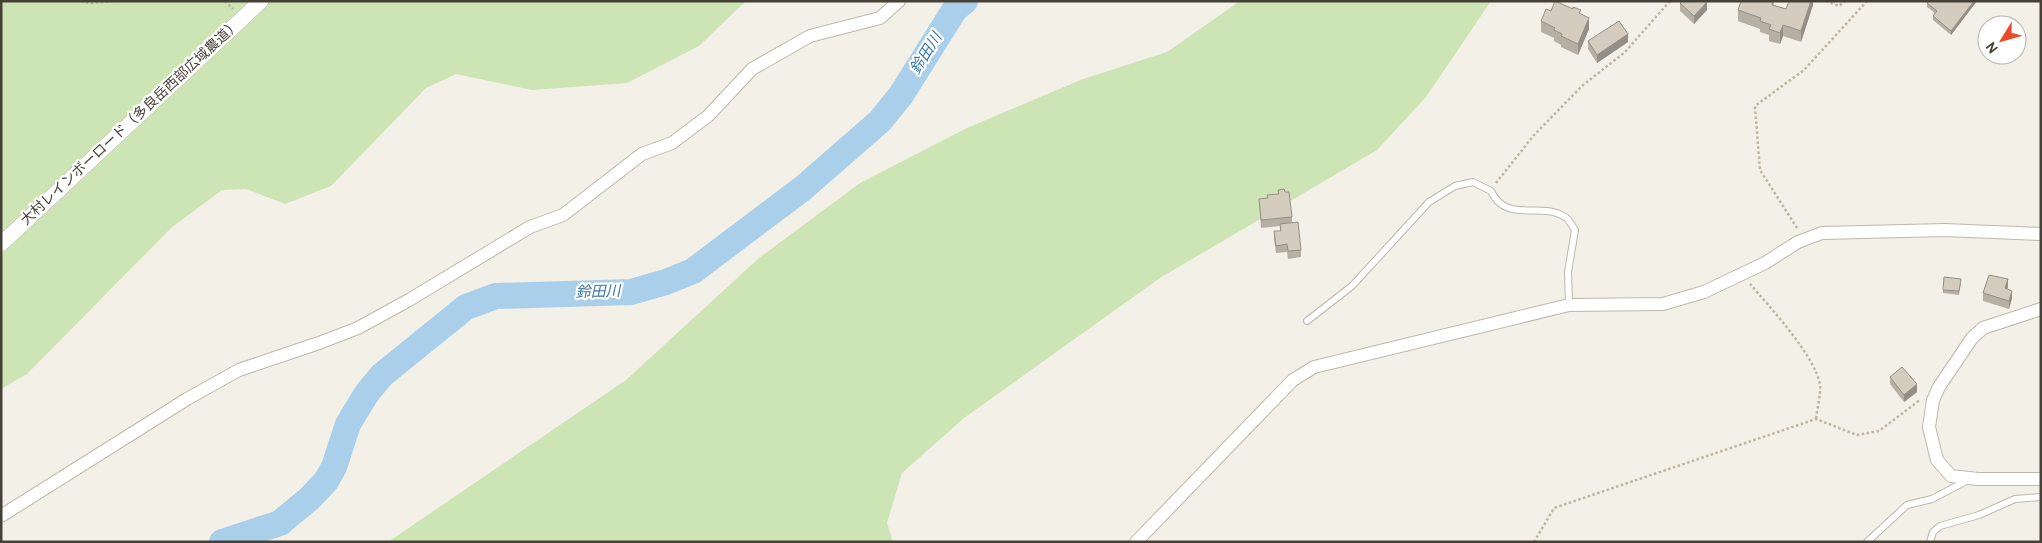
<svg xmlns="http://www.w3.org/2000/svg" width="2042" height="543" font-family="Overpass,'Noto Sans JP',sans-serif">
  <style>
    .green { fill: #cde4b4 }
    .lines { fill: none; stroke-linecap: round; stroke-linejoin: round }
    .river { stroke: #a9cfeb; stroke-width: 26 }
    .service-casing { stroke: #beb8ab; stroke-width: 8 }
    .minor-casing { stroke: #beb8ab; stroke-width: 14 }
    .tertiary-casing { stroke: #beb8ab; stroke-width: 16 }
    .path { stroke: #bfb49e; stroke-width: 2.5; stroke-dasharray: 2.5 2.5; stroke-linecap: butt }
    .service { stroke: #fff; stroke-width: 6 }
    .minor { stroke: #fff; stroke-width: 12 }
    .tertiary { stroke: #fff; stroke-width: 15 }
    .wall { fill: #b6afa4 }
    .shaded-wall { fill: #948f86 }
    .building { fill: #d4ccbf; stroke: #948f86 }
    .labels { text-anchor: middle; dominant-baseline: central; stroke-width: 4.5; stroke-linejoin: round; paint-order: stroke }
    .street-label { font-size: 14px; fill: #464137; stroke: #fff }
    .water-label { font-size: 15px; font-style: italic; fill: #3877aa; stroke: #fff }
  </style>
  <rect width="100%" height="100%" fill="#f3f0e8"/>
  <!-- green -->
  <g class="green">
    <path d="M 1,1 L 746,1 L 699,46 L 627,83 L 532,90 L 456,74 L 426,88 L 331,186 L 285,204 L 246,189 L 222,190 L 171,228 L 27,374 L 1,389 Z"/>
    <path d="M 1240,1 L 1491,1 L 1426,97 L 1377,150 L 1160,278 L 964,418 L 902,473 L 887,523 L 893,542 L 388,542 L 626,380 L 759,258 L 860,183 L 967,128 L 1083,79 L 1167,52 Z"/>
  </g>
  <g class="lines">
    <!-- river -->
    <path class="river" d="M 222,542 L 280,523 L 310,498 L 326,481 L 334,467 L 348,424 L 367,393 L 382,375 L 466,307 L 496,296 L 631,292 L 666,282 L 693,271 L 802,189 L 880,121 L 901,95 L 955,9 L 965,1"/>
    <defs>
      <g id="service">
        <path d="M 1307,321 L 1352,286 L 1429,202 L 1455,186 L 1473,182 L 1491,191 C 1506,224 1541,201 1565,217 C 1569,219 1572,226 1575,230 L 1568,272 L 1569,305"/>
        <path d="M 1867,542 L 1907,505 L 1932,499 L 1968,480"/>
        <path d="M 1930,542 L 1933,532 L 1940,526 L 1979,515 L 2015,499 L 2041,497"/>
      </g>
      <g id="minor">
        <path d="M 2041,309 L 1983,328 L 1972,338 L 1939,387 L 1933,400 L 1929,427 L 1937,460 L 1951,476 L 1978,479 L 2041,479"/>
        <path d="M 1,516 L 187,399 L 239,370 L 319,343 L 358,328 L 409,300 L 530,227 L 563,215 L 642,154 L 672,143 L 708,116 L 752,69 L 810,36 L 880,18 L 899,1"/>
        <path d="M 1136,542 L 1293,380 L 1314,367 L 1569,305 L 1663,304 L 1704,292 L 1765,263 L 1798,242 L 1822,233 L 1945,230 L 2041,234"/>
      </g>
      <path id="tertiary" d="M 1,244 L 261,1"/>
    </defs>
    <!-- service casing -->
    <use href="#service" class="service-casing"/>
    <!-- minor casing -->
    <use href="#minor" class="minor-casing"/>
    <!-- tertiary casing -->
    <use href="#tertiary" class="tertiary-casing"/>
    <!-- path -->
    <g class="path">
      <path d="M 81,1 L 90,3 L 114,1"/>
      <path d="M 225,1 L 233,9"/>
      <path d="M 1826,1 L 1839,6 L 1845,1"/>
      <path d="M 1496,183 L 1534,135 L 1582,86 L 1625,52 L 1670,1"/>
      <path d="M 1797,228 L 1760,170 L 1755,106 L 1804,70 L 1867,1"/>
      <path d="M 1750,284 C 1769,306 1816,357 1820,385 C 1821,395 1817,408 1816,419"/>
      <path d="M 1534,542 L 1554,508 L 1816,419 L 1857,435 L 1879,431 L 1920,400"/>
    </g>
    <!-- service -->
    <use href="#service" class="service"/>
    <!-- minor -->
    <use href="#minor" class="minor"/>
    <!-- tertiary -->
    <use href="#tertiary" class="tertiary"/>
  </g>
  <!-- wall -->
  <g class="wall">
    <path d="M 1774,1 L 1774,5 L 1786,9 L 1813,1 L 1813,5 L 1801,42 L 1783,36 L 1780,44 L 1769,41 L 1769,35 L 1760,32 L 1760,29 L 1738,21 L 1738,10 Z"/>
    <path d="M 1928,1 L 1977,1 L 1951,35 L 1933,20 L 1933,16 L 1935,13 L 1927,7 L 1927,3 Z"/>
    <path d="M 1680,3 L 1707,10 L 1694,24 L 1680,11 Z"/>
    <path d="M 1551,11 L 1581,14 L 1589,29 L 1578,55 L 1561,47 L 1561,45 L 1554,41 L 1554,38 L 1541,32 L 1541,21 Z"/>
    <path d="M 1588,41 L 1628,42 L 1597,63 L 1588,49 Z"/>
    <path d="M 1285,192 L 1292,217 L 1292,223 L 1301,250 L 1301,257 L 1288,259 L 1287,252 L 1276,253 L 1274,239 L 1274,231 L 1280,231 L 1280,226 L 1261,228 L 1259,199 L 1267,198 Z"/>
    <path d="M 1961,283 L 1959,295 L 1943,293 L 1943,290 Z"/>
    <path d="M 2008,287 L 2007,289 L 2012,298 L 2009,309 L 1983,301 L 1983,293 Z"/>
    <path d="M 1890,377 L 1917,392 L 1904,402 L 1890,384 Z"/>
  </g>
  <!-- shaded-wall -->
  <g class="shaded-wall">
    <path d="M 1811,1 L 1813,1 L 1813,5 L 1801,42 L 1801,31 Z"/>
    <path d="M 1974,1 L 1977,1 L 1951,35 L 1951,31 Z"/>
    <path d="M 1707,2 L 1707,10 L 1694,24 L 1694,16 Z"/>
    <path d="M 1589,18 L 1589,29 L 1578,55 L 1578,44 Z"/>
    <path d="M 1783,25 L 1783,36 L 1780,44 L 1780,33 Z"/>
    <path d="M 1628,34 L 1628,42 L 1597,63 L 1597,55 Z"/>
    <path d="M 2008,279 L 2008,287 L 2005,296 L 2005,288 Z"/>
    <path d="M 2012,291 L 2012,298 L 2009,309 L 2009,301 Z"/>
    <path d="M 1917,384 L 1917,392 L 1904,402 L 1904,395 Z"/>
  </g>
  <!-- building -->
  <g class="building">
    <path d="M 1555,1 L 1573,9 L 1573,7 L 1581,10 L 1579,13 L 1589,18 L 1578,44 L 1561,36 L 1562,34 L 1554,30 L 1555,28 L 1541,21 L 1546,9 L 1551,11 Z"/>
    <path d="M 1682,1 L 1705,1 L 1707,2 L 1694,16 L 1680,3 Z"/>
    <path d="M 1741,1 L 1773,1 L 1772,5 L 1786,9 L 1789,1 L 1811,1 L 1801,31 L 1783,25 L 1780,33 L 1769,29 L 1771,25 L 1760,21 L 1761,18 L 1738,10 Z"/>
    <path d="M 1928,1 L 1974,1 L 1951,31 L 1933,16 L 1937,11 L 1927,3 Z"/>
    <path d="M 1619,21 L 1628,34 L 1597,55 L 1588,41 Z"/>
    <path d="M 1284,189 L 1285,192 L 1289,192 L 1292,217 L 1261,220 L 1259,199 L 1268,198 L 1267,195 L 1279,194 L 1278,190 Z"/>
    <path d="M 1298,222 L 1301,250 L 1288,251 L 1287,244 L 1276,246 L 1274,231 L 1281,231 L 1280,224 Z"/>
    <path d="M 1989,275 L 2008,279 L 2005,288 L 2012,291 L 2009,301 L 1983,293 Z"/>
    <path d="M 1944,277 L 1961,279 L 1959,291 L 1943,290 Z"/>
    <path d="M 1902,367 L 1917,384 L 1904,395 L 1890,377 Z"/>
  </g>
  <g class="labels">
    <!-- street labels -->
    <g class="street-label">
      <text transform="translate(131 123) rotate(-43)">大村レインボーロード（多良岳西部広域農道）</text>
    </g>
    <!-- water labels -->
    <g class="water-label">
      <text transform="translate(927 54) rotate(-58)">鈴田川</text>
      <text transform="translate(598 293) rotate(-2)">鈴田川</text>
    </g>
  </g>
  <!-- border -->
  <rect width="2042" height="543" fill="none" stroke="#464137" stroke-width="5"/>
  <!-- north arrow -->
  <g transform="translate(2002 40) rotate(233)"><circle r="24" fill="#ffffff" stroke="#b5b3af"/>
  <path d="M0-4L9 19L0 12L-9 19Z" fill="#eb4a28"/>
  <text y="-8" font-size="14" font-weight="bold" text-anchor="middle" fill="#464137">N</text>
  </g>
</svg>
